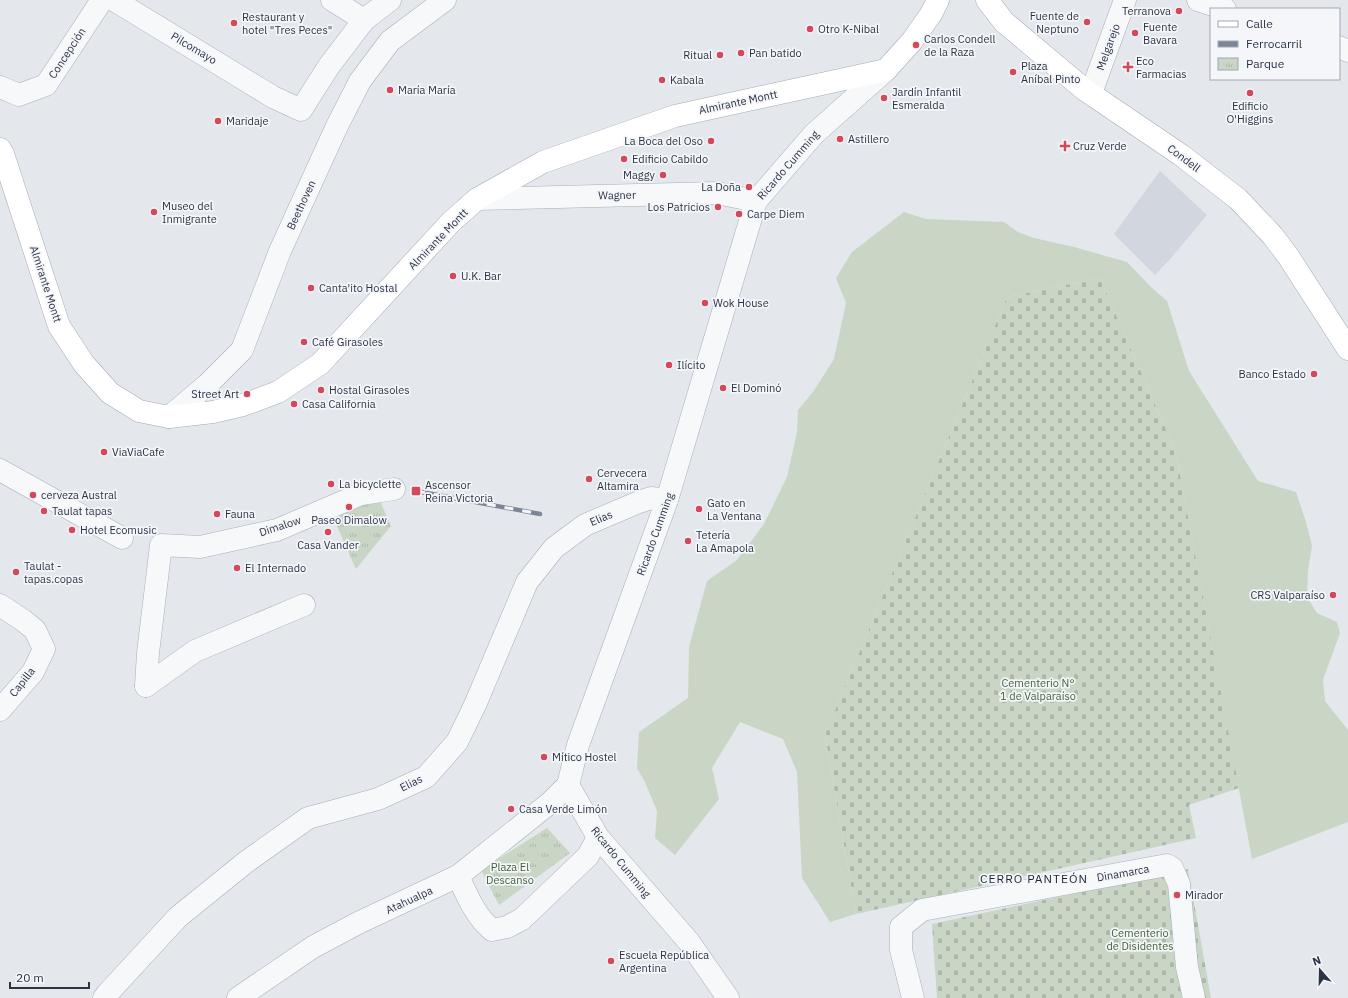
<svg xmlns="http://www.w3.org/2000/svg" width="1348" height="998" font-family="'IBM Plex Sans',sans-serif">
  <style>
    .built { fill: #d2d6de }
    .grass { fill: #c9d6c5 }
    .cemetery { fill: url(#cemetery-stones) }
    .park { fill: url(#park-tufts) }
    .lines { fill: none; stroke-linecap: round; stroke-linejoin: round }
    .minor-casing { stroke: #a9aeb7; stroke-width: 23 }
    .major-casing { stroke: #a3abb8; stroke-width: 23 }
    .minor { stroke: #f7f8fa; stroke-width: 22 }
    .major { stroke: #fff; stroke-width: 22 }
    .rail-casing { stroke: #7d8696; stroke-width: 4.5 }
    .rail { stroke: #f4f6f9; stroke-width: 3; stroke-dasharray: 9; stroke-linecap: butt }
    .poi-dot { fill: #d1495b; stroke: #f4f6f9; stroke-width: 1.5 }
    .labels { text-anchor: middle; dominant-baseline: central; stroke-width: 3.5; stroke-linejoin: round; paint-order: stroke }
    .poi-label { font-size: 11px; fill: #2b3445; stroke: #f4f6f9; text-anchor: start }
    .street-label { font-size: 11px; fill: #2b3445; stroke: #f4f6f9 }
    .park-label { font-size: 11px; fill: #3f6138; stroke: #f4f6f9 }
    .neighbourhood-label { font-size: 12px; letter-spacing: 1px; fill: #1d2536; stroke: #f4f6f9 }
  </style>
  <defs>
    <pattern id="cemetery-stones" width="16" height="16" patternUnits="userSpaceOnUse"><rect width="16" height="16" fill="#c9d6c5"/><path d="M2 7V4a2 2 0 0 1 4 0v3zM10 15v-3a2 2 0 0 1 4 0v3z" fill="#adb8ab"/></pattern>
    <pattern id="park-tufts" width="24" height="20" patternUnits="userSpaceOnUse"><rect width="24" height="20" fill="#c9d6c5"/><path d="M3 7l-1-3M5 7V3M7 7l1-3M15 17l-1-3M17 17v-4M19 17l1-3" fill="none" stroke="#adb8ab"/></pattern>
  </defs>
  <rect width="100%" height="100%" fill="#e4e7ec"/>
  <!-- built -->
  <path class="built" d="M 1160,171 L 1207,215 L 1172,257 L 1155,275 L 1114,234 Z"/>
  <!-- grass -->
  <path class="grass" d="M 904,212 L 926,219 L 1004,222 L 1018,232 L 1034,238 L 1074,247 L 1127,262 L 1151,287 L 1167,301 L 1189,371 L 1258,481 L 1296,492 L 1306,522 L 1312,546 L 1308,570 L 1307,597 L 1317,613 L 1337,622 L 1340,633 L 1323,680 L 1325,701 L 1348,730 L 1348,822 L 1252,859 L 1176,453 L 1100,278 L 1007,297 L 825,735 L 856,914 L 830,922 L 802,878 L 797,772 L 783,739 L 740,722 L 712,768 L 719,799 L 675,855 L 655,838 L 657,811 L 645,782 L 637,768 L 639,732 L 688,698 L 689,647 L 707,581 L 737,560 L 764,524 L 787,477 L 797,432 L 798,410 L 813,392 L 834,359 L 846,303 L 836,278 L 852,252 Z"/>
  <!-- cemetery -->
  <g class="cemetery">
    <path d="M 1100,278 L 1176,453 L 1239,788 L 1189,805 L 1196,838 L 856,914 L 825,735 L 1007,297 Z"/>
    <path d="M 1188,869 L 1211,998 L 937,998 L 932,924 Z"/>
  </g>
  <!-- park -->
  <g class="park">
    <path d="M 380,501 L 391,526 L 356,569 L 331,513 Z"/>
    <path d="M 547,828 L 570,853 L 499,905 L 481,870 Z"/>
  </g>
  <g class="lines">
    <defs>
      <g id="minor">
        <path d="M 114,0 L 273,97 L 301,110 L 329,66 L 364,20 L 390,0"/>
        <path d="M 332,0 L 364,20"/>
        <path d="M 1198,0 L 1225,9"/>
        <path d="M 1339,47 L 1348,51"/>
        <path d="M 0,87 L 19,95 L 46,85 L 102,0"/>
        <path d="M 1091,93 L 1125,0"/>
        <path d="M 477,199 L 717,193 L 756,201"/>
        <path d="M 169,417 L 207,385 L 242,350 L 280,251 L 337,126 L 360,81 L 390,41 L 445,0"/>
        <path d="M 0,470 L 122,538"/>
        <path d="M 0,605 L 24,621 L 35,630 L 44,649 L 33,672 L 0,710"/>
        <path d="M 146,686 L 148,653 L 161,545 L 200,547 L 277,530 L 361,494 L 394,489"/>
        <path d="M 146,686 L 195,651 L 304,605"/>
        <path d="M 458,876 C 467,895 475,916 492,930 L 507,927 L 522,919 L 588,856 L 598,837"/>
        <path d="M 104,998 L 107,994 L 178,917 L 246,862 L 308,818 L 378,799 L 426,777 L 457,742 L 475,705 L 527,582 L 554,548 L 585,525 L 639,502 L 651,498 L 667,500"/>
        <path d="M 238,998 L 313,947 L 358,923 L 458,876 L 551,802 L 568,785"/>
        <path d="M 728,998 L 689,942 L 598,837 L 568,785 L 578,745 L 667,500 L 756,201 L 814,134 L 886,70"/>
        <path d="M 913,998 L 901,950 L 901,927 L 922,910 L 1167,865 L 1172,868 L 1179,884 L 1187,967 L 1194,998"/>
      </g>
      <g id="major">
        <path d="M 987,0 L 1004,22 L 1085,90 L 1181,155 L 1238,199 L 1272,235 L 1288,256 L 1348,349"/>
        <path d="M 0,149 L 3,154 L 59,326 L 84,364 L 110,393 L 139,411 L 169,417 L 213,412 L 243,405 L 278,392 L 320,364 L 451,222 L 477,199 L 543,162 L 675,116 L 886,70 L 912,41 L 931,14 L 938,0"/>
      </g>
    </defs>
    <!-- minor casing -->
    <use href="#minor" class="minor-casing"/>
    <!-- major casing -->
    <use href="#major" class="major-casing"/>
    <!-- minor -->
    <use href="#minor" class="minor"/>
    <!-- major -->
    <use href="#major" class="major"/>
    <defs>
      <path id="rail" d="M 416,491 L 540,514"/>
    </defs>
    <!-- rail casing -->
    <use href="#rail" class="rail-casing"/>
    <!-- rail -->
    <use href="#rail" class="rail"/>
  </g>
  <!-- markers -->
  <g class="poi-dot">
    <circle cx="1179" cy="11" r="4"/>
    <circle cx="1087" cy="22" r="4"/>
    <circle cx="234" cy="23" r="4"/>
    <circle cx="810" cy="29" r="4"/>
    <circle cx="1135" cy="33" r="4"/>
    <circle cx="916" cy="45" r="4"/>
    <circle cx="741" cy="53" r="4"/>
    <circle cx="720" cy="55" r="4"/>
    <path d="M1126 61h4v4h4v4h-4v4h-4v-4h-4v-4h4z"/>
    <circle cx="1013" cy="72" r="4"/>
    <circle cx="662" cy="80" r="4"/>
    <circle cx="390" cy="90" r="4"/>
    <circle cx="1250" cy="93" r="4"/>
    <circle cx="884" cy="98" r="4"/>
    <circle cx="218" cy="121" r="4"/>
    <circle cx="840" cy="139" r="4"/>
    <circle cx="711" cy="141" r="4"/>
    <path d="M1063 140h4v4h4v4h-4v4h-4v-4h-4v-4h4z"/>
    <circle cx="624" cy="159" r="4"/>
    <circle cx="663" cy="175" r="4"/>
    <circle cx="749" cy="187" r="4"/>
    <circle cx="718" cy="207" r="4"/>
    <circle cx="154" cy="212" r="4"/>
    <circle cx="739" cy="214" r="4"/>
    <circle cx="453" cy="276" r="4"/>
    <circle cx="311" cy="288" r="4"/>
    <circle cx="705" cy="303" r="4"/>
    <circle cx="304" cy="342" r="4"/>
    <circle cx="669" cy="365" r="4"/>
    <circle cx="1314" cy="374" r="4"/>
    <circle cx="723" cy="388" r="4"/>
    <circle cx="321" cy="390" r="4"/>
    <circle cx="247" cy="394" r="4"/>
    <circle cx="294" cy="404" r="4"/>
    <circle cx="104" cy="452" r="4"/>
    <circle cx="589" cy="479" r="4"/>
    <circle cx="331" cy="484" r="4"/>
    <rect x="411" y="486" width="10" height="10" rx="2"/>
    <circle cx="33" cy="495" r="4"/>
    <circle cx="349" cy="507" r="4"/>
    <circle cx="699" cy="509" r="4"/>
    <circle cx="44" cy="511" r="4"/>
    <circle cx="217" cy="514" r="4"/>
    <circle cx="72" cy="530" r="4"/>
    <circle cx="328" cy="532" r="4"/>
    <circle cx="688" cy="541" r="4"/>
    <circle cx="237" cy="568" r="4"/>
    <circle cx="16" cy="572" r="4"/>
    <circle cx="1333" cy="595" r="4"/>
    <circle cx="544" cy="757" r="4"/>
    <circle cx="511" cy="809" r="4"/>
    <circle cx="1177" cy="895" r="4"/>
    <circle cx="611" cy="961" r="4"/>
  </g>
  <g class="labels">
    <!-- poi labels -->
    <g class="poi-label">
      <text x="1171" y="11" text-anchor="end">Terranova</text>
      <text x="1079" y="16" text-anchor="end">Fuente de<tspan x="1079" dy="13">Neptuno</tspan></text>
      <text x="242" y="17">Restaurant y<tspan x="242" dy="13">hotel "Tres Peces"</tspan></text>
      <text x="1143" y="27">Fuente<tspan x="1143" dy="13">Bavara</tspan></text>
      <text x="818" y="29">Otro K-Nibal</text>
      <text x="924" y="39">Carlos Condell<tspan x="924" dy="13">de la Raza</tspan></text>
      <text x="749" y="53">Pan batido</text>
      <text x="712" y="55" text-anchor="end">Ritual</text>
      <text x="1136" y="61">Eco<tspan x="1136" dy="13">Farmacias</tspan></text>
      <text x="1021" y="66">Plaza<tspan x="1021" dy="13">Aníbal Pinto</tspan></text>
      <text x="670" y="80">Kabala</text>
      <text x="398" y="90">María María</text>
      <text x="892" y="92">Jardín Infantil<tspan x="892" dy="13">Esmeralda</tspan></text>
      <text x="1250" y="106" text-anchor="middle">Edificio<tspan x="1250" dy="13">O'Higgins</tspan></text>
      <text x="226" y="121">Maridaje</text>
      <text x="848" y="139">Astillero</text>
      <text x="703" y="141" text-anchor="end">La Boca del Oso</text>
      <text x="1073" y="146">Cruz Verde</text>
      <text x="632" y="159">Edificio Cabildo</text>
      <text x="655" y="175" text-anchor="end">Maggy</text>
      <text x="741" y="187" text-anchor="end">La Doña</text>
      <text x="162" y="206">Museo del<tspan x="162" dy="13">Inmigrante</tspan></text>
      <text x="710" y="207" text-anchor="end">Los Patricios</text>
      <text x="747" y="214">Carpe Diem</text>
      <text x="461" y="276">U.K. Bar</text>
      <text x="319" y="288">Canta'ito Hostal</text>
      <text x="713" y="303">Wok House</text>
      <text x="312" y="342">Café Girasoles</text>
      <text x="677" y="365">Ilícito</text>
      <text x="1306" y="374" text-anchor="end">Banco Estado</text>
      <text x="731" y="388">El Dominó</text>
      <text x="329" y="390">Hostal Girasoles</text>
      <text x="239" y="394" text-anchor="end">Street Art</text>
      <text x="302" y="404">Casa California</text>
      <text x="112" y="452">ViaViaCafe</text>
      <text x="597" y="473">Cervecera<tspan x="597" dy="13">Altamira</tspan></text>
      <text x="339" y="484">La bicyclette</text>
      <text x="425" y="485">Ascensor<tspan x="425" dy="13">Reina Victoria</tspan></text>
      <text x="41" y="495">cerveza Austral</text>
      <text x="707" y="503">Gato en<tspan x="707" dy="13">La Ventana</tspan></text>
      <text x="52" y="511">Taulat tapas</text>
      <text x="225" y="514">Fauna</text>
      <text x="349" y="520" text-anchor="middle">Paseo Dimalow</text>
      <text x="80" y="530">Hotel Ecomusic</text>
      <text x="696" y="535">Tetería<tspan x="696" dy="13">La Amapola</tspan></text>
      <text x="328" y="545" text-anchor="middle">Casa Vander</text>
      <text x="24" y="566">Taulat -<tspan x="24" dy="13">tapas.copas</tspan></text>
      <text x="245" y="568">El Internado</text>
      <text x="1325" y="595" text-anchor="end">CRS Valparaíso</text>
      <text x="552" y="757">Mítico Hostel</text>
      <text x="519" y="809">Casa Verde Limón</text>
      <text x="1185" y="895">Mirador</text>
      <text x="619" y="955">Escuela República<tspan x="619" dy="13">Argentina</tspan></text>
    </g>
    <!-- street labels -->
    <g class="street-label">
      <text transform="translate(1108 47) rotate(-70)">Melgarejo</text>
      <text transform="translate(194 48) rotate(31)">Pilcomayo</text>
      <text transform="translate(67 53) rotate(-57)">Concepción</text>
      <text transform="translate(738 102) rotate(-12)">Almirante Montt</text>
      <text transform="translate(1184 158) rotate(37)">Condell</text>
      <text transform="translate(788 165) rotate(-49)">Ricardo Cumming</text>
      <text transform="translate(617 195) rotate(-1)">Wagner</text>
      <text transform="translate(301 205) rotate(-65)">Beethoven</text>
      <text transform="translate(438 239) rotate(-46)">Almirante Montt</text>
      <text transform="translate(46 284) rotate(72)">Almirante Montt</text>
      <text transform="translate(601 518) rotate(-23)">Elias</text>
      <text transform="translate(280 526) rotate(-18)">Dimalow</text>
      <text transform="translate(655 534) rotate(-70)">Ricardo Cumming</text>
      <text transform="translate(22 682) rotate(-52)">Capilla</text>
      <text transform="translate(411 783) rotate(-26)">Elias</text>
      <text transform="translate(621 862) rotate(51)">Ricardo Cumming</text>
      <text transform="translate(1123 873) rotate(-10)">Dinamarca</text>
      <text transform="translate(409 900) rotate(-25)">Atahualpa</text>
    </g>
    <!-- park labels -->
    <g class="park-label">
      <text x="1038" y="683">Cementerio N°<tspan x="1038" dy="13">1 de Valparaíso</tspan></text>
      <text x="510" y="867">Plaza El<tspan x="510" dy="13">Descanso</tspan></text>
      <text x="1140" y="933">Cementerio<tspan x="1140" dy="13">de Disidentes</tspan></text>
    </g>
    <!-- neighbourhood labels -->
    <g class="neighbourhood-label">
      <text x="1034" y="878">CERRO PANTEÓN</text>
    </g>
  </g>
  <!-- legend -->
  <rect x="1210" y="8" width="130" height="72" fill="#f4f6f9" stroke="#a4a8b1"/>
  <rect x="1218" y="21" width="20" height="6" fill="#ffffff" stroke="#a4a8b1"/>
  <text x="1246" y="28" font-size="12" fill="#2b3445">Calle</text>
  <rect x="1218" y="41" width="20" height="6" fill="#7d8696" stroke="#a4a8b1"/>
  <text x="1246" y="48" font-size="12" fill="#2b3445">Ferrocarril</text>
  <rect x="1218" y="58" width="20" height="12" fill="url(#park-tufts)" stroke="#a4a8b1"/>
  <text x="1246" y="68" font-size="12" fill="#2b3445">Parque</text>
  <!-- north arrow -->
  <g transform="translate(1320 970) rotate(340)" stroke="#f4f6f9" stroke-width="3" paint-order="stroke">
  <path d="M0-3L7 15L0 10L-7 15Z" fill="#2b3445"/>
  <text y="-6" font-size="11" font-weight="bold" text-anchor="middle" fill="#2b3445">N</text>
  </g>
  <!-- scale -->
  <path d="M10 982v6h79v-6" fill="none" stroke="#2b3445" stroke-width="2"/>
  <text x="16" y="982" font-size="12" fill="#2b3445" stroke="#f4f6f9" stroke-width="3" paint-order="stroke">20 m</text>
</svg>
